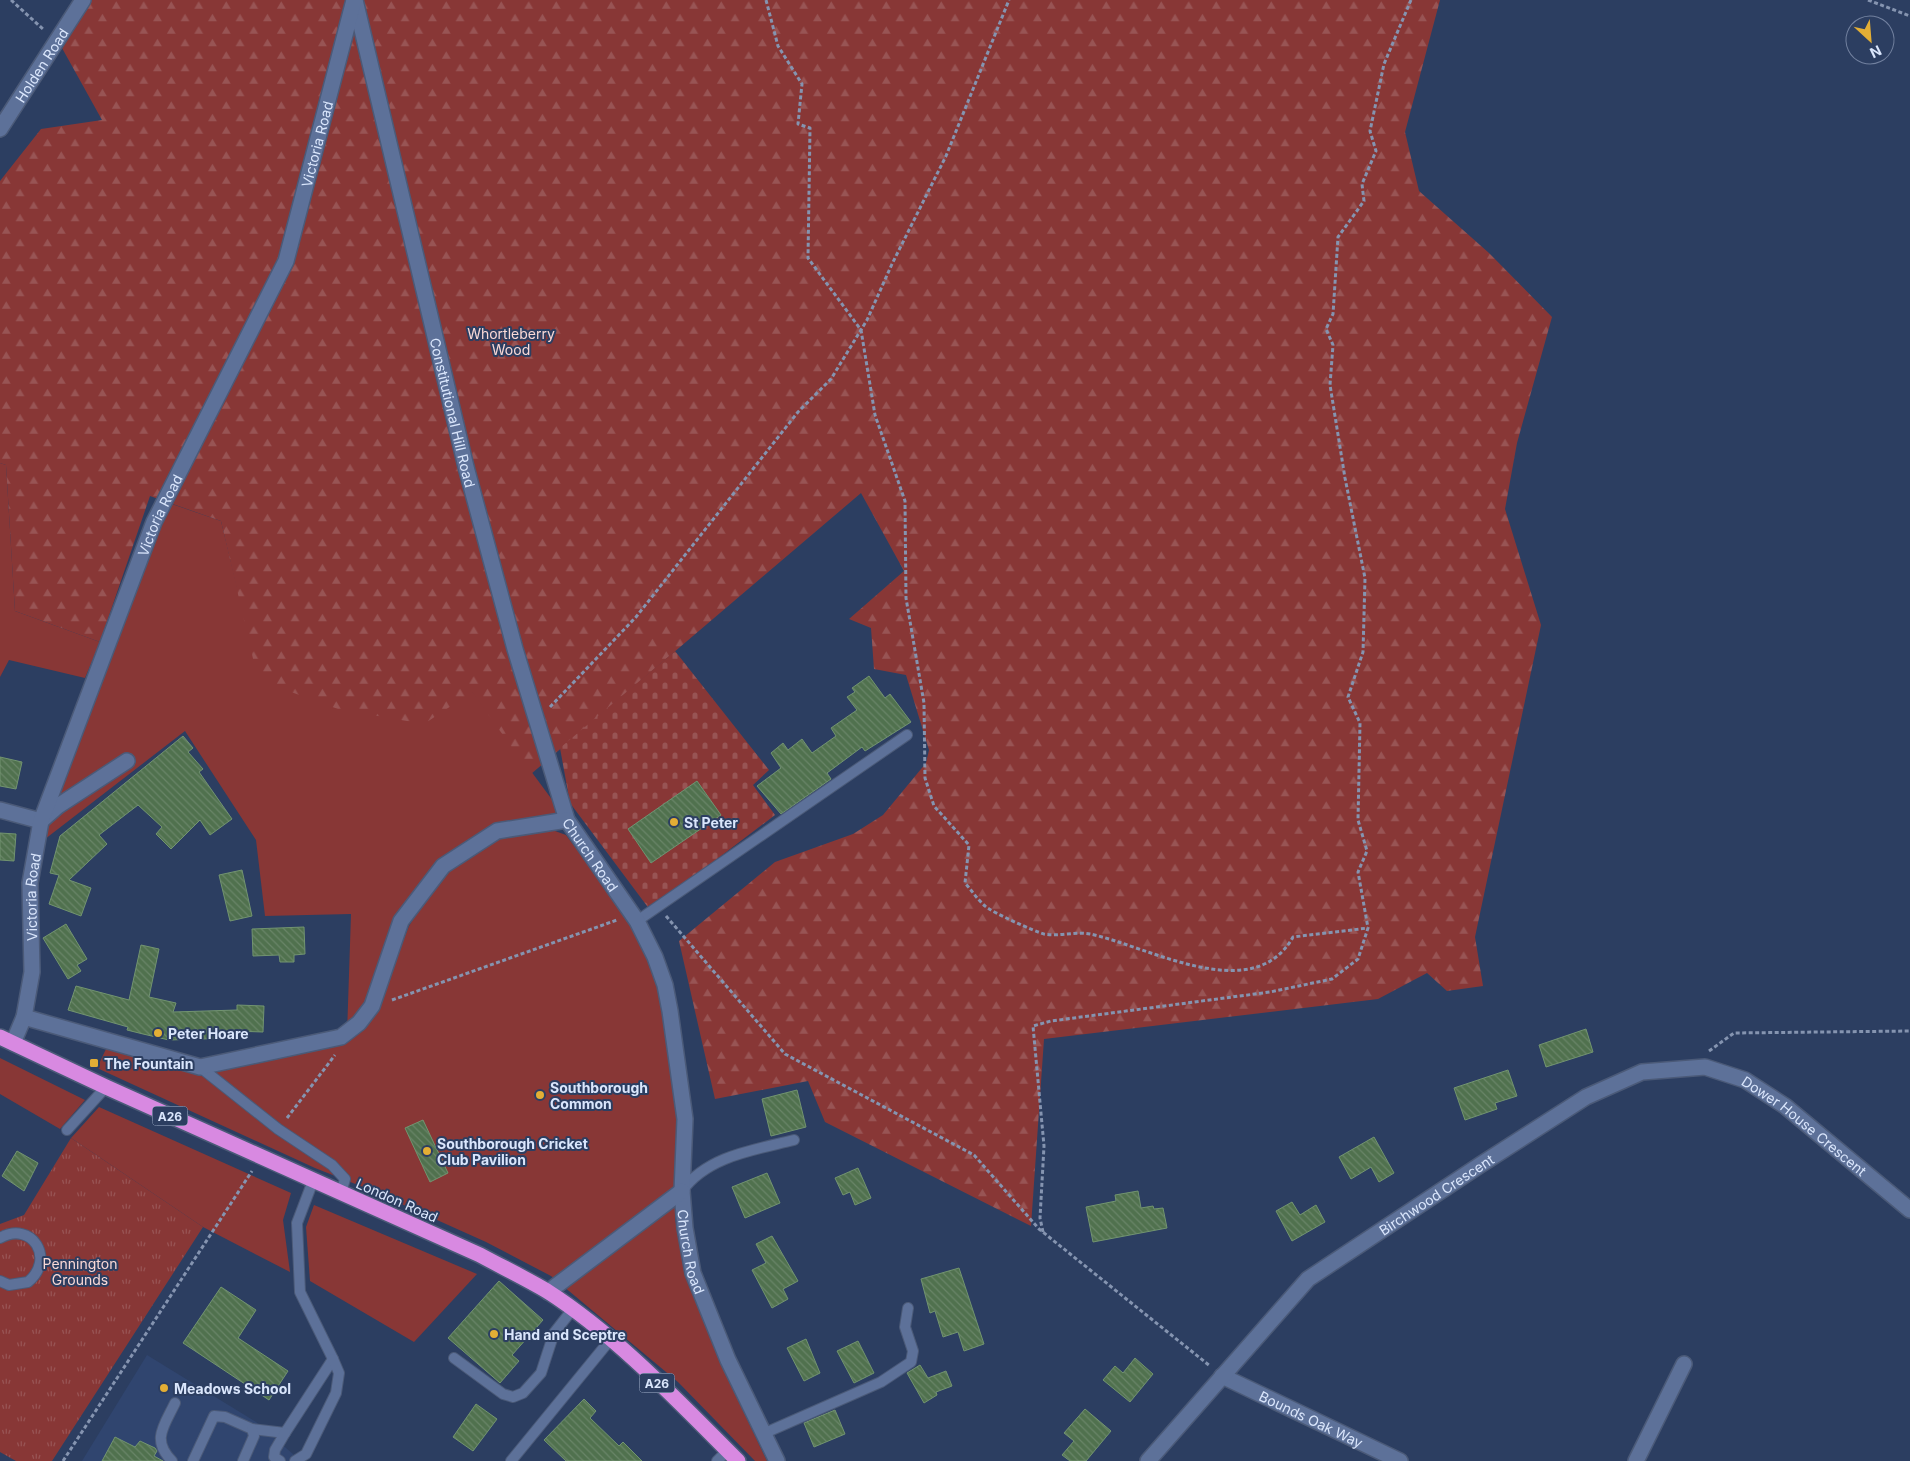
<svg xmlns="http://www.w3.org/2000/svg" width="1910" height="1461" font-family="Inter,sans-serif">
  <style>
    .built { fill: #30456f }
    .grass { fill: #883736 }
    .forest { fill: url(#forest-firs) }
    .cemetery { fill: url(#cemetery-stones); fill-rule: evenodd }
    .park { fill: url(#park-tufts) }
    .building { fill: url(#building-back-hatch); stroke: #729470 }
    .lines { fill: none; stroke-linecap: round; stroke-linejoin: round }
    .lane-casing { stroke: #4b5a78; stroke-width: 12 }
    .street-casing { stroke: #4b5a78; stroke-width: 18 }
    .highway-casing { stroke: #4b5a78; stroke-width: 18 }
    .path { stroke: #8594b0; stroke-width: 3; stroke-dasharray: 4 2.5; stroke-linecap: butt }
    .lane { stroke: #5d7199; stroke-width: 10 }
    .street { stroke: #5d7199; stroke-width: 15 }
    .highway { stroke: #d889e1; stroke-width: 15 }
    .poi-dot { fill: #e3ae35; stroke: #2c3e61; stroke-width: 2 }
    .labels { text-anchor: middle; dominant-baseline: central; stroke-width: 4; stroke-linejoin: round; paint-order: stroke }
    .shield { fill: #2c3e61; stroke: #a6b4ce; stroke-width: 1 }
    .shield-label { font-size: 12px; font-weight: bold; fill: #dae6fc }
    .street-label { font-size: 14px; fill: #dae6fc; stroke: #2c3e61 }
    .park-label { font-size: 14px; fill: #fad9d6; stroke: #2c3e61 }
    .poi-label { font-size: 14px; font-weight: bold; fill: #dae6fc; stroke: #2c3e61; text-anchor: start }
  </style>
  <defs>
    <pattern id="forest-firs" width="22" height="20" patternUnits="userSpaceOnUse" patternTransform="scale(1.25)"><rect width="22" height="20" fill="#883736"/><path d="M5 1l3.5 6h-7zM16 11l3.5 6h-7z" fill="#985454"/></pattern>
    <pattern id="cemetery-stones" width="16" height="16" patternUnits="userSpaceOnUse" patternTransform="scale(1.25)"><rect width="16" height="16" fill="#883736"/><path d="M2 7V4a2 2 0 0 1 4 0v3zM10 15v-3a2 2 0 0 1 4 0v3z" fill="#985454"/></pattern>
    <pattern id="park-tufts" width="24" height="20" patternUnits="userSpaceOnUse" patternTransform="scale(1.25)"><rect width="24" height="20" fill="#883736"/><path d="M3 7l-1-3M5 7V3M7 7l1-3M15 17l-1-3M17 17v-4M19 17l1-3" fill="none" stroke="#985454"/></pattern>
    <pattern id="building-back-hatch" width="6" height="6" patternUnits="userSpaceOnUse" patternTransform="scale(1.25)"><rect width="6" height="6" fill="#50714e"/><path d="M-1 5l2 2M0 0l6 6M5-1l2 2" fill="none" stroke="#698568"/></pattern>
  </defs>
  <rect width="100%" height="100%" fill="#2c3e61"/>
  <!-- built -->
  <path class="built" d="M 147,1355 L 256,1422 L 301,1461 L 82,1461 Z"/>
  <!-- grass -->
  <g class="grass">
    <path d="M 0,463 L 6,465 L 15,611 L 100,642 L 85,678 L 9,660 L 0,677 Z"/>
    <path d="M 169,503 L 221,521 L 237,587 L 472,691 L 567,820 L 497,831 L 443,866 L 400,923 L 372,1006 L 347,1034 L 351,914 L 265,916 L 256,840 L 185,731 L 36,846 Z"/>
    <path d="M 544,827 L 566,835 L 627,916 L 656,972 L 669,1042 L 677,1106 L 675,1219 L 685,1270 L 727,1377 L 767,1461 L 755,1461 L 678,1382 L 551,1276 L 486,1242 L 368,1189 L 315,1168 L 97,1068 L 106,1049 L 194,1072 L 298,1054 L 350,1037 L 380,1000 L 409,926 L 432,888 L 446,871 L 510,832 Z"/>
    <path d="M 0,1058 L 85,1100 L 60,1129 L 0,1094 Z"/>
    <path d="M 99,1107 L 291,1193 L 283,1220 L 290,1272 L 203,1227 L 71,1138 Z"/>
    <path d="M 314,1205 L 477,1274 L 414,1342 L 310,1281 L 306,1227 Z"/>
  </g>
  <!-- forest -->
  <path class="forest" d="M 91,0 L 1440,0 L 1405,132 L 1419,191 L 1489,253 L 1552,317 L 1517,443 L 1505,509 L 1541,625 L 1475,937 L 1483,986 L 1447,991 L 1427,973 L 1378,999 L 1044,1039 L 1031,1226 L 825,1122 L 808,1081 L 715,1099 L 679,941 L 775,862 L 853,834 L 883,815 L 926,763 L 929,750 L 906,675 L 874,669 L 871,628 L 849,619 L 904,571 L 861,493 L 531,774 L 472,692 L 424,724 L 338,709 L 258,680 L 221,521 L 150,496 L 100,642 L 15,611 L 6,465 L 0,463 L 0,181 L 41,129 L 102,120 L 62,48 Z"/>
  <!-- cemetery -->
  <path class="cemetery" d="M 675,651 L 769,770 L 753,785 L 775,815 L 650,910 L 570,803 L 560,748 ZM 697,781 L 721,815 L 651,863 L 628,829 Z"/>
  <!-- park -->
  <path class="park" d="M 71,1138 L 203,1227 L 52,1461 L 16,1461 L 0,1452 L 0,1224 L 24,1215 Z"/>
  <!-- building -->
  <g class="building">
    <path d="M 869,676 L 885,698 L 890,694 L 911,722 L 865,751 L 862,747 L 827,773 L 831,779 L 781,814 L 757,786 L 781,768 L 771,753 L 783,743 L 788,750 L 802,739 L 812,753 L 836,736 L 831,728 L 857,710 L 847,697 L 855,692 L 852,688 Z"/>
    <path d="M 183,736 L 193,748 L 188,752 L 203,769 L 199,772 L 232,819 L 210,835 L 200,820 L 171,849 L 156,834 L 162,827 L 138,805 L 99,835 L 107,844 L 69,880 L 91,888 L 81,916 L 49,904 L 59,875 L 50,873 L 60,836 Z"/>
    <path d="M 0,757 L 22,762 L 16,789 L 0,786 Z"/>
    <path d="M 697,781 L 721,815 L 651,863 L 628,829 Z"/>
    <path d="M 0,833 L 16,834 L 14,861 L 0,860 Z"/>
    <path d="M 242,870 L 252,916 L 230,921 L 219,875 Z"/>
    <path d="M 66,924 L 87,959 L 77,965 L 81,971 L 68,979 L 43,938 Z"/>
    <path d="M 304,927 L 305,954 L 294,955 L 294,962 L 280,962 L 279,955 L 253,956 L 252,929 Z"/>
    <path d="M 141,945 L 159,949 L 149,997 L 176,1003 L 173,1012 L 237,1010 L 237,1005 L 264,1006 L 263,1032 L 233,1031 L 233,1038 L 169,1040 L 143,1034 L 127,1030 L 128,1027 L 68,1010 L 76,986 L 129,1000 Z"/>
    <path d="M 1586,1029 L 1593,1052 L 1546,1067 L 1539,1045 Z"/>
    <path d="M 1508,1070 L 1517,1096 L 1495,1103 L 1497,1109 L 1465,1120 L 1454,1088 Z"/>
    <path d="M 797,1090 L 806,1127 L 771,1136 L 762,1099 Z"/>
    <path d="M 423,1120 L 448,1173 L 430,1182 L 405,1128 Z"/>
    <path d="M 1374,1137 L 1394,1173 L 1379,1182 L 1371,1167 L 1351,1179 L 1339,1157 Z"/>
    <path d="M 17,1151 L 38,1163 L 24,1191 L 2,1176 Z"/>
    <path d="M 858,1168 L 871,1198 L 855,1205 L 850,1192 L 843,1195 L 835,1178 Z"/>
    <path d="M 767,1173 L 780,1203 L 745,1218 L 732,1187 Z"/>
    <path d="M 1138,1191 L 1141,1208 L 1153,1206 L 1154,1209 L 1163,1208 L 1167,1228 L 1093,1242 L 1086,1207 L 1116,1201 L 1115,1195 Z"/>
    <path d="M 1292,1202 L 1300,1215 L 1316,1205 L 1325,1222 L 1292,1241 L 1276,1211 Z"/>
    <path d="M 772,1236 L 798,1281 L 783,1289 L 788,1299 L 772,1308 L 752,1270 L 766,1263 L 756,1244 Z"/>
    <path d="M 959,1268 L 984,1344 L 964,1351 L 958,1332 L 943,1337 L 935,1311 L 930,1313 L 921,1279 Z"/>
    <path d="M 499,1281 L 543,1320 L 512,1355 L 519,1361 L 500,1383 L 448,1338 Z"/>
    <path d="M 221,1287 L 256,1310 L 238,1338 L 288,1371 L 269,1400 L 183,1343 Z"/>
    <path d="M 806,1339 L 820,1373 L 804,1381 L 787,1348 Z"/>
    <path d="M 858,1341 L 874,1373 L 854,1383 L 837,1351 Z"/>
    <path d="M 1135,1358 L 1153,1374 L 1130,1402 L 1103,1380 L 1115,1366 L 1123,1373 Z"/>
    <path d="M 920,1365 L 928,1378 L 946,1371 L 952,1386 L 936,1392 L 937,1395 L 924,1403 L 907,1373 Z"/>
    <path d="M 584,1399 L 596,1411 L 590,1418 L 619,1446 L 623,1442 L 642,1461 L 566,1461 L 544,1440 Z"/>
    <path d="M 476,1404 L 497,1419 L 473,1451 L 453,1437 Z"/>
    <path d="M 1085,1409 L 1111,1431 L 1086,1461 L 1070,1461 L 1062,1455 L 1074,1441 L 1064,1433 Z"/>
    <path d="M 835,1410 L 845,1434 L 814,1447 L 804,1423 Z"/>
    <path d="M 115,1437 L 135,1447 L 140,1441 L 155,1448 L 157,1451 L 154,1456 L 163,1461 L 102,1461 Z"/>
  </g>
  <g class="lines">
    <defs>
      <g id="lane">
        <path d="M 637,921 L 907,735"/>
        <path d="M 200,1067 L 278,1129 L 332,1165 L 345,1179 L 341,1193"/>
        <path d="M 67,1130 L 106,1087"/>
        <path d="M 682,1191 C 707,1156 754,1150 794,1140"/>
        <path d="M 0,1238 C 32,1220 56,1259 28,1282 L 9,1285 L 0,1281"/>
        <path d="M 454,1358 L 503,1394 L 513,1397 L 523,1393 L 541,1373 L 554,1333 L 572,1310"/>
        <path d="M 765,1433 L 881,1382 L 911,1362 L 913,1351 L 905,1327 L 908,1308"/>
        <path d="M 172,1461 C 151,1440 164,1426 175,1403"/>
        <path d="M 193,1461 L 214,1416 L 225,1417 L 252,1429 L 285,1433 L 333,1359 L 300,1292 L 297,1223 L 313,1181"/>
        <path d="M 243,1461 L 254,1436 L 252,1429"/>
        <path d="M 280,1461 L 274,1457 L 275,1450 L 285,1433"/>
        <path d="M 295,1461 L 306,1454 L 336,1393 L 339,1373 L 333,1359"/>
        <path d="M 511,1461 L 610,1340"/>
        <path d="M 717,1461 L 727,1451"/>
      </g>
      <g id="street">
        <path id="s1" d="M 355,0 L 466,467 L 515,649 L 567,820 L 637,921 L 655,957 L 665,985 L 670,1011 L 685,1119 L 682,1191 L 685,1228 L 693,1273 L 728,1360 L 777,1461"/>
        <path id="s2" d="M 0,129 L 83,0"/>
        <path d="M 0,810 L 41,821 L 58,806 L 127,761"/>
        <path d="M 24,1017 L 200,1067 L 341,1037 L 359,1023 L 372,1006 L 401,921 L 443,866 L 497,831 L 567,820"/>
        <path id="s3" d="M 13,1043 L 24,1017 L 32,972 L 30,883 L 41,821 L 154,522 L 286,261 L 354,0"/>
        <path d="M 548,1292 L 682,1191"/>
        <path id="s4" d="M 1222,1376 L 1400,1461"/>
        <path id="s5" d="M 1148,1461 L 1308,1279 L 1480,1165 L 1586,1097 L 1642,1072 L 1705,1067 L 1745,1080 L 1785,1106 L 1910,1210"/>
        <path d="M 1636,1461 L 1684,1364"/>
      </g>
      <path id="highway" d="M 0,1037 L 106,1087 L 480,1255 C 502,1267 525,1278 547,1291 C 617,1336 679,1402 738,1461"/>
    </defs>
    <!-- lane casing -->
    <use href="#lane" class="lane-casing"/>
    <!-- street casing -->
    <use href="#street" class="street-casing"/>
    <!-- highway casing -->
    <use href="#highway" class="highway-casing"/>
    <!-- path -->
    <g class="path">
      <path d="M 11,0 L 44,30"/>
      <path d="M 766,0 L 778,46 L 802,84 L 798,124 L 810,128 L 808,258 L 861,330 L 875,415 L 905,501 L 906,598 L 924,703 L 925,778 L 934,806 L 969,845 L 965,883 C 972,891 978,900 985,906 C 991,912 1036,932 1044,934 C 1059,937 1075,931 1090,934 C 1148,946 1253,1008 1293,937 L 1368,928"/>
      <path d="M 1868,0 L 1910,16"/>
      <path d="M 550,707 L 636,617 L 798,412 L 831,379 L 867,320 L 892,264 L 946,156 L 1009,0"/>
      <path d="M 666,916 L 785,1054 L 974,1155 L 1039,1229 L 1210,1366"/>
      <path d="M 392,1000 L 617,920"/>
      <path d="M 1709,1051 L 1734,1033 L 1910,1031"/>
      <path d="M 287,1118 L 335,1055"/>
      <path d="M 1043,1232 L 1040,1218 L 1044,1146 L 1033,1026 L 1051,1021 L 1270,992 L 1332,979 L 1358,959 L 1368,928 L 1358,872 L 1367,851 L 1358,820 L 1360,723 L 1348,697 L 1363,652 L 1365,578 L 1345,478 L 1330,385 L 1333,345 L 1326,329 L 1333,314 L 1338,237 L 1364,201 L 1362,184 L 1376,151 L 1370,131 L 1384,64 L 1411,0"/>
      <path d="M 63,1461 L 252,1171"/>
    </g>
    <!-- lane -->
    <use href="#lane" class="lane"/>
    <!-- street -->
    <use href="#street" class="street"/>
    <!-- highway -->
    <use href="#highway" class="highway"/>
  </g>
  <!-- markers -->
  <g class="poi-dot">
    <circle cx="674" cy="822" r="5"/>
    <circle cx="158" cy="1033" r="5"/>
    <rect x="89" y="1058" width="10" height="10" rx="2.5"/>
    <circle cx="540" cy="1095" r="5"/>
    <circle cx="427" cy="1151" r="5"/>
    <circle cx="494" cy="1334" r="5"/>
    <circle cx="164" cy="1388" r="5"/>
  </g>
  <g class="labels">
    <!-- shield labels -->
    <g class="shield">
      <rect x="152.5" y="1106.5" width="35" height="19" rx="4"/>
      <rect x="639.5" y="1373.5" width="35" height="19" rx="4"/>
    </g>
    <g class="shield-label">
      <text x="170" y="1116">A26</text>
      <text x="657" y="1383">A26</text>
    </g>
    <!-- street labels -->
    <g class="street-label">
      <text stroke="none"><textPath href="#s2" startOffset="76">Holden Road</textPath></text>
      <text stroke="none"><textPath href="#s3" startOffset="959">Victoria Road</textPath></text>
      <text stroke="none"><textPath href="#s1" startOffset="424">Constitutional Hill Road</textPath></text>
      <text stroke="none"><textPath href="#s3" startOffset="554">Victoria Road</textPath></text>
      <text stroke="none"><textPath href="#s1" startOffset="889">Church Road</textPath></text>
      <text stroke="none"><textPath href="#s3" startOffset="149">Victoria Road</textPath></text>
      <text stroke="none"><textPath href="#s5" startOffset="816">Dower House Crescent</textPath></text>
      <text stroke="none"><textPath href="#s5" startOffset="396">Birchwood Crescent</textPath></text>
      <text transform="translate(397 1200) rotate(24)">London Road</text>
      <text stroke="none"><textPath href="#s1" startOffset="1309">Church Road</textPath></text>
      <text stroke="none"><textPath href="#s4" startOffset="99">Bounds Oak Way</textPath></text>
    </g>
    <!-- park labels -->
    <g class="park-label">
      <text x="511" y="333">Whortleberry<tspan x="511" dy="16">Wood</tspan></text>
      <text x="80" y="1263">Pennington<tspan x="80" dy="16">Grounds</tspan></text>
    </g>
    <!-- poi labels -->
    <g class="poi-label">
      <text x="684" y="822">St Peter</text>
      <text x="168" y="1033">Peter Hoare</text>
      <text x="104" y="1063">The Fountain</text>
      <text x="550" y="1087">Southborough<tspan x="550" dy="16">Common</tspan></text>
      <text x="437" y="1143">Southborough Cricket<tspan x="437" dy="16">Club Pavilion</tspan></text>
      <text x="504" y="1334">Hand and Sceptre</text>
      <text x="174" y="1388">Meadows School</text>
    </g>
  </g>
  <!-- north arrow -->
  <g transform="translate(1870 40) rotate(154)"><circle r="24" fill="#2c3e61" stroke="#72819f"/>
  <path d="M0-4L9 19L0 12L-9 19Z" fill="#e3ae35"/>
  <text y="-8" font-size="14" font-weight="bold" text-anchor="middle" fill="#dae6fc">N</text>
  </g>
</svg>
